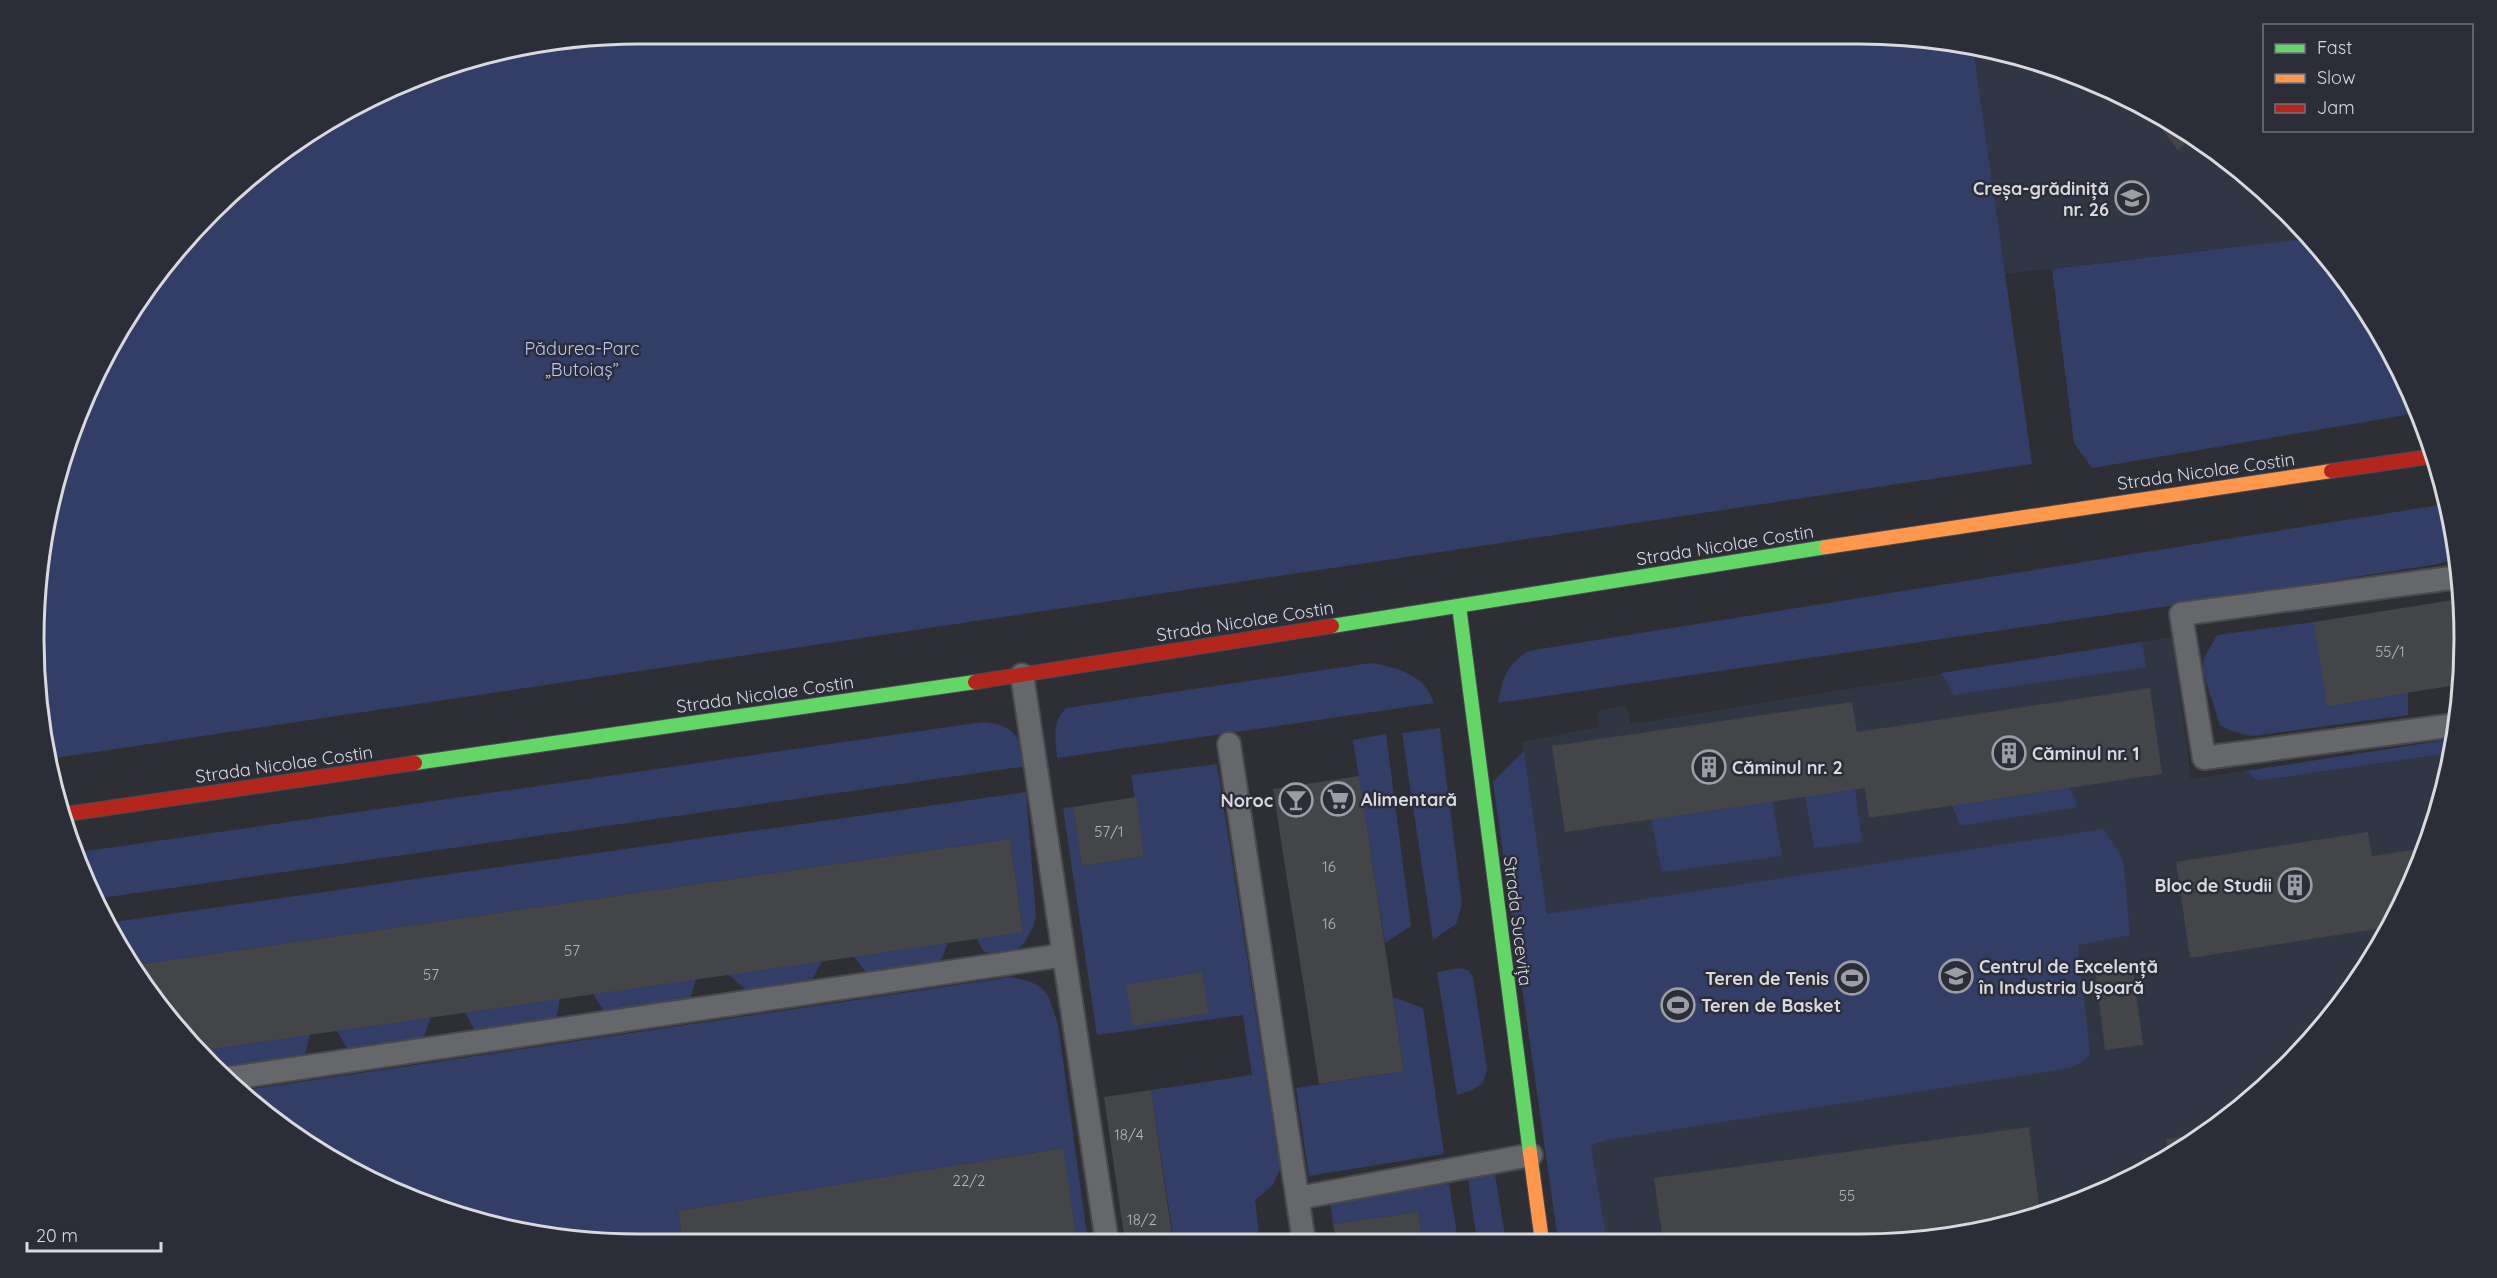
<svg xmlns="http://www.w3.org/2000/svg" width="2497" height="1278" font-family="Quicksand,sans-serif">
  <style>
    .built { fill: #313644 }
    .green { fill: #323e65 }
    .building { fill: #444549 }
    .lines { fill: none; stroke-linecap: round; stroke-linejoin: round }
    .lane-casing { stroke: #494a50; stroke-width: 26 }
    .fast-casing { stroke: #494a50; stroke-width: 16 }
    .slow-casing { stroke: #494a50; stroke-width: 16 }
    .jam-casing { stroke: #494a50; stroke-width: 16 }
    .lane { stroke: #66676b; stroke-width: 22 }
    .fast { stroke: #63d668; stroke-width: 14 }
    .slow { stroke: #ff974d; stroke-width: 14 }
    .jam { stroke: #b3261e; stroke-width: 14 }
    .labels { text-anchor: middle; dominant-baseline: central; stroke-width: 5; stroke-linejoin: round; paint-order: stroke }
    .number-label { font-size: 15px; fill: #b3b5ba }
    .poi-label { font-size: 18px; font-weight: bold; fill: #d8dae0; stroke: #2b2e38; text-anchor: start }
    .park-label { font-size: 18px; fill: #b5c7fb; stroke: #2b2e38 }
    .street-label { font-size: 18px; fill: #d8dae0; stroke: #2b2e38 }
    .rim { fill: none; stroke: #d8dae0; stroke-width: 3 }
  </style>
  <rect width="100%" height="100%" fill="#2e2f35"/>
  <!-- built -->
  <g class="built">
    <path d="M 1973,47 L 2015,54 L 2126,96 L 2227,158 L 2312,238 L 2005,274 Z"/>
    <path d="M 2172,637 L 2191,779 L 2246,771 L 2257,781 L 2450,753 L 2443,796 L 2401,907 L 2314,1038 L 2227,1120 L 2090,1199 L 1937,1240 L 1595,1241 L 1522,742 L 1600,727 L 1597,711 L 1626,706 L 1631,724 Z"/>
  </g>
  <!-- green -->
  <g class="green">
    <path d="M 639,33 L 1897,34 L 1973,47 L 2032,464 L 48,759 L 34,679 L 34,599 L 54,482 L 79,407 L 135,303 L 184,239 L 270,158 L 336,114 L 444,65 L 521,45 Z"/>
    <path d="M 2312,238 L 2383,336 L 2418,413 L 2092,468 L 2074,443 L 2052,269 Z"/>
    <path d="M 2446,504 L 2458,557 L 2438,564 L 2189,603 L 1498,703 C 1504,676 1505,667 1528,651 Z"/>
    <path d="M 2314,622 L 2408,693 L 2408,715 L 2252,736 L 2231,731 L 2220,725 L 2203,672 L 2204,658 L 2217,635 Z"/>
    <path d="M 2142,642 L 2146,667 L 1954,695 L 1941,673 Z"/>
    <path d="M 1371,663 C 1397,667 1425,675 1434,703 L 1057,758 C 1056,739 1051,723 1066,708 Z"/>
    <path d="M 983,722 C 1014,725 1021,737 1026,766 L 94,899 L 79,871 L 73,853 Z"/>
    <path d="M 1440,728 L 1462,904 L 1456,924 L 1433,940 L 1402,733 Z"/>
    <path d="M 1386,734 L 1411,926 L 1385,943 L 1353,740 Z"/>
    <path d="M 2453,739 L 2450,753 L 2257,781 L 2246,771 Z"/>
    <path d="M 1524,751 L 1547,914 L 2104,829 L 2123,860 L 2130,935 L 2078,945 L 2090,1054 L 2084,1061 L 2071,1068 L 1606,1140 L 1594,1144 L 1591,1148 L 1607,1241 L 1558,1241 L 1493,782 Z"/>
    <path d="M 1217,764 L 1280,1169 L 1273,1185 L 1255,1200 L 1260,1242 L 1174,1242 L 1151,1090 L 1252,1075 L 1243,1015 L 1097,1035 L 1063,808 L 1073,807 L 1082,866 L 1144,856 L 1131,775 Z"/>
    <path d="M 2070,788 L 2078,807 L 1960,826 L 1952,805 Z"/>
    <path d="M 1855,789 L 1862,842 L 1814,848 L 1805,796 Z"/>
    <path d="M 1026,792 L 1036,917 C 1028,945 1014,961 983,951 L 977,938 L 1023,931 L 1010,839 L 130,966 L 107,923 Z"/>
    <path d="M 1772,801 L 1782,856 L 1662,872 L 1651,819 Z"/>
    <path d="M 948,943 L 939,964 L 867,973 L 853,956 Z"/>
    <path d="M 822,961 L 809,985 L 748,992 L 728,974 Z"/>
    <path d="M 1460,968 L 1468,970 L 1473,977 L 1487,1069 L 1483,1083 L 1470,1091 L 1457,1095 L 1437,972 Z"/>
    <path d="M 1011,977 C 1048,984 1048,992 1058,1025 L 1088,1242 L 1025,1242 L 1076,1233 L 1062,1148 L 678,1211 L 683,1243 L 600,1244 L 482,1224 L 371,1182 L 270,1120 L 238,1091 Z"/>
    <path d="M 696,979 L 690,1000 L 606,1014 L 593,994 Z"/>
    <path d="M 1393,997 L 1423,1008 L 1444,1154 L 1309,1176 L 1296,1088 L 1404,1071 Z"/>
    <path d="M 560,998 L 556,1020 L 476,1033 L 465,1012 Z"/>
    <path d="M 431,1017 L 423,1040 L 350,1052 L 336,1030 Z"/>
    <path d="M 310,1034 L 304,1058 L 214,1071 L 203,1049 Z"/>
    <path d="M 1495,1175 L 1506,1241 L 1477,1241 L 1468,1179 Z"/>
    <path d="M 1449,1184 L 1458,1241 L 1422,1241 L 1418,1212 L 1333,1224 L 1330,1201 Z"/>
  </g>
  <!-- building -->
  <g class="building">
    <path d="M 2144,106 L 2169,122 L 2193,137 L 2178,150 Z"/>
    <path d="M 2460,599 L 2462,684 L 2327,706 L 2314,622 Z"/>
    <path d="M 2150,688 L 2162,774 L 1869,818 L 1865,788 L 1565,832 L 1552,746 L 1852,702 L 1857,732 Z"/>
    <path d="M 1359,776 L 1404,1071 L 1319,1084 L 1273,789 Z"/>
    <path d="M 1136,797 L 1144,856 L 1082,866 L 1073,807 Z"/>
    <path d="M 2368,832 L 2372,856 L 2424,848 L 2401,907 L 2388,927 L 2190,958 L 2176,862 Z"/>
    <path d="M 1010,839 L 1023,932 L 839,959 L 197,1051 L 135,976 L 130,966 Z"/>
    <path d="M 2132,962 L 2143,1045 L 2105,1050 L 2095,967 Z"/>
    <path d="M 1202,972 L 1209,1013 L 1133,1026 L 1126,985 Z"/>
    <path d="M 1151,1090 L 1173,1242 L 1125,1242 L 1104,1097 Z"/>
    <path d="M 2029,1127 L 2040,1212 L 1937,1240 L 1663,1241 L 1654,1178 Z"/>
    <path d="M 2203,1134 L 2168,1154 L 2166,1139 Z"/>
    <path d="M 1063,1148 L 1076,1233 L 1019,1242 L 683,1243 L 678,1211 Z"/>
    <path d="M 1418,1212 L 1422,1241 L 1336,1242 L 1333,1224 Z"/>
  </g>
  <g class="lines">
    <defs>
      <g id="lane">
        <path d="M 1022,675 L 1107,1242"/>
        <path d="M 2455,725 L 2204,758 L 2181,614 L 2459,577"/>
        <path d="M 1229,744 L 1304,1242"/>
        <path d="M 224,1079 L 1064,955"/>
        <path d="M 1298,1198 L 1531,1155"/>
      </g>
      <g id="fast">
        <path d="M 1459,606 L 1530,1153"/>
        <path d="M 1332,626 L 1826,547"/>
        <path d="M 415,763 L 975,682"/>
      </g>
      <g id="slow">
        <path d="M 1826,547 L 2331,471"/>
        <path d="M 1530,1153 L 1542,1241"/>
      </g>
      <g id="jam">
        <path d="M 2331,471 L 2435,456"/>
        <path d="M 975,682 L 1332,626"/>
        <path d="M 60,815 L 415,763"/>
      </g>
    </defs>
    <!-- lane casing -->
    <use href="#lane" class="lane-casing"/>
    <!-- fast casing -->
    <use href="#fast" class="fast-casing"/>
    <!-- slow casing -->
    <use href="#slow" class="slow-casing"/>
    <!-- jam casing -->
    <use href="#jam" class="jam-casing"/>
    <!-- lane -->
    <use href="#lane" class="lane"/>
    <!-- fast -->
    <use href="#fast" class="fast"/>
    <!-- slow -->
    <use href="#slow" class="slow"/>
    <!-- jam -->
    <use href="#jam" class="jam"/>
  </g>
  <!-- icons -->
  <defs>
    <symbol id="school-ring" viewBox="-11 -11 22 22"><circle r="9.5" fill="#2b2e38" stroke="#9c9ea4" stroke-width="1.5"/><path d="M0-5L7-2L0 1L-7-2ZM-4 1L0 2.5L4 1V4Q0 6-4 4Z" fill="#9c9ea4"/></symbol>
    <symbol id="building-ring" viewBox="-11 -11 22 22"><circle r="9.5" fill="#2b2e38" stroke="#9c9ea4" stroke-width="1.5"/><path d="M-4-6H4V6H1V3H-1V6H-4ZM-2.5-4.3h1.7v1.8h-1.7ZM.8-4.3h1.7v1.8H.8ZM-2.5-1h1.7V.8h-1.7ZM.8-1h1.7V.8H.8Z" fill="#9c9ea4"/></symbol>
    <symbol id="supermarket-ring" viewBox="-11 -11 22 22"><circle r="9.5" fill="#2b2e38" stroke="#9c9ea4" stroke-width="1.5"/><path d="M-6-5.5h2.5l.6 2H6L4.5 2H-2.5L-4.4-4H-6ZM-1.5 3.2a1.3 1.3 0 1 0 .1 0ZM3 3.2a1.3 1.3 0 1 0 .1 0Z" fill="#9c9ea4"/></symbol>
    <symbol id="bar-ring" viewBox="-11 -11 22 22"><circle r="9.5" fill="#2b2e38" stroke="#9c9ea4" stroke-width="1.5"/><path d="M-6-5H6L.8 .8V4.5H3.5V6h-7V4.5H-.8V.8Z" fill="#9c9ea4"/></symbol>
    <symbol id="university-ring" viewBox="-11 -11 22 22"><circle r="9.5" fill="#2b2e38" stroke="#9c9ea4" stroke-width="1.5"/><path d="M0-5L7-2L0 1L-7-2ZM-4 1L0 2.5L4 1V4Q0 6-4 4Z" fill="#9c9ea4"/></symbol>
    <symbol id="stadium-ring" viewBox="-11 -11 22 22"><circle r="9.5" fill="#2b2e38" stroke="#9c9ea4" stroke-width="1.5"/><path d="M0-5a6.5 5 0 1 0 0 10a6.5 5 0 1 0 0-10ZM-3.5-1.8h7v3.6h-7Z" fill="#9c9ea4"/></symbol>
  </defs>
  <g fill-rule="evenodd">
    <use href="#school-ring" x="2113" y="179" width="38" height="38"/>
    <use href="#building-ring" x="1990" y="734" width="38" height="38"/>
    <use href="#building-ring" x="1690" y="748" width="38" height="38"/>
    <use href="#supermarket-ring" x="1319" y="780" width="38" height="38"/>
    <use href="#bar-ring" x="1277" y="781" width="38" height="38"/>
    <use href="#building-ring" x="2276" y="866" width="38" height="38"/>
    <use href="#university-ring" x="1937" y="957" width="38" height="38"/>
    <use href="#stadium-ring" x="1833" y="959" width="38" height="38"/>
    <use href="#stadium-ring" x="1659" y="986" width="38" height="38"/>
  </g>
  <g class="labels">
    <!-- number labels -->
    <g class="number-label">
      <text x="2390" y="651">55/1</text>
      <text x="1109" y="831">57/1</text>
      <text x="1329" y="866">16</text>
      <text x="1329" y="923">16</text>
      <text x="572" y="950">57</text>
      <text x="431" y="974">57</text>
      <text x="1129" y="1134">18/4</text>
      <text x="969" y="1180">22/2</text>
      <text x="1847" y="1195">55</text>
      <text x="1142" y="1219">18/2</text>
    </g>
    <!-- poi labels -->
    <g class="poi-label">
      <text x="2109" y="188" text-anchor="end">Creșa-grădiniță<tspan x="2109" dy="21">nr. 26</tspan></text>
      <text x="2032" y="753">Căminul nr. 1</text>
      <text x="1732" y="767">Căminul nr. 2</text>
      <text x="1361" y="799">Alimentară</text>
      <text x="1273" y="800" text-anchor="end">Noroc</text>
      <text x="2272" y="885" text-anchor="end">Bloc de Studii</text>
      <text x="1979" y="966">Centrul de Excelență<tspan x="1979" dy="21">în Industria Ușoară</tspan></text>
      <text x="1829" y="978" text-anchor="end">Teren de Tenis</text>
      <text x="1701" y="1005">Teren de Basket</text>
    </g>
    <!-- park labels -->
    <g class="park-label">
      <text x="582" y="348">Pădurea-Parc<tspan x="582" dy="21">„Butoiaș”</tspan></text>
    </g>
    <!-- street labels -->
    <g class="street-label">
      <text transform="translate(2206 471) rotate(-8)">Strada Nicolae Costin</text>
      <text transform="translate(1725 545) rotate(-9)">Strada Nicolae Costin</text>
      <text transform="translate(1245 621) rotate(-9)">Strada Nicolae Costin</text>
      <text transform="translate(765 694) rotate(-8)">Strada Nicolae Costin</text>
      <text transform="translate(284 764) rotate(-8)">Strada Nicolae Costin</text>
      <text transform="translate(1518 921) rotate(83)">Strada Sucevița</text>
    </g>
  </g>
  <!-- crop -->
  <path d="M0 0H2497V1278H0ZM639 44H1859A595 595 0 0 1 2454 639V639A595 595 0 0 1 1859 1234H639A595 595 0 0 1 44 639V639A595 595 0 0 1 639 44Z" fill="#2b2e38" fill-rule="evenodd"/>
  <path class="rim" d="M639 44H1859A595 595 0 0 1 2454 639V639A595 595 0 0 1 1859 1234H639A595 595 0 0 1 44 639V639A595 595 0 0 1 639 44Z"/>
  <!-- legend -->
  <rect x="2263" y="24" width="210" height="108" fill="#2b2e38" stroke="#70737b" stroke-width="1.5"/>
  <rect x="2275" y="44" width="30" height="9" fill="#63d668" stroke="#70737b" stroke-width="1.5"/>
  <text x="2317" y="54" font-size="18" fill="#d8dae0">Fast</text>
  <rect x="2275" y="74" width="30" height="9" fill="#ff974d" stroke="#70737b" stroke-width="1.5"/>
  <text x="2317" y="84" font-size="18" fill="#d8dae0">Slow</text>
  <rect x="2275" y="104" width="30" height="9" fill="#b3261e" stroke="#70737b" stroke-width="1.5"/>
  <text x="2317" y="114" font-size="18" fill="#d8dae0">Jam</text>
  <!-- scale -->
  <path d="M27 1242v9h134v-9" fill="none" stroke="#d8dae0" stroke-width="3"/>
  <text x="36" y="1242" font-size="18" fill="#d8dae0" stroke="#2b2e38" stroke-width="4.5" paint-order="stroke">20 m</text>
</svg>
